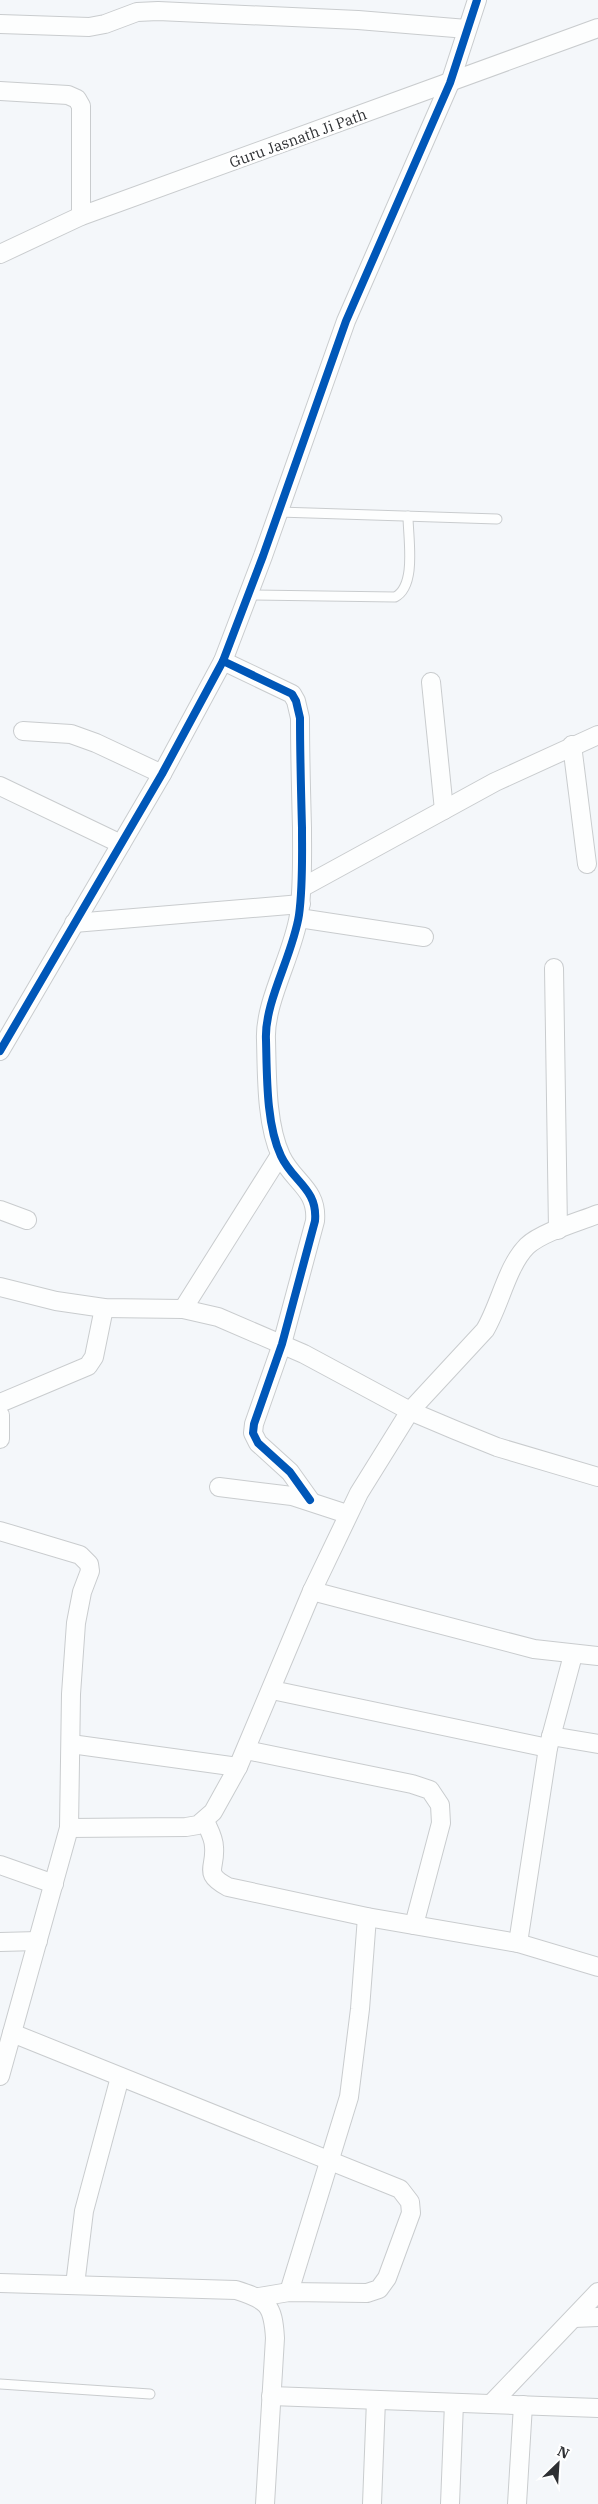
<svg xmlns="http://www.w3.org/2000/svg" width="598" height="2504" font-family="'IBM Plex Serif',serif">
  <style>
    .lines { fill: none; stroke-linecap: round; stroke-linejoin: round }
    .lane-casing { stroke: #c9ccce; stroke-width: 11 }
    .street-casing { stroke: #c9ccce; stroke-width: 20 }
    .lane { stroke: #fdfefe; stroke-width: 9 }
    .street { stroke: #fdfefe; stroke-width: 18 }
    .cycleway-casing { stroke: #fff; stroke-width: 11 }
    .cycleway { stroke: #0057b8; stroke-width: 8 }
    .labels { text-anchor: middle; dominant-baseline: central; stroke-width: 5; stroke-linejoin: round; paint-order: stroke }
    .street-label { font-size: 15px; fill: #2e3033; stroke: #fff }
  </style>
  <rect width="100%" height="100%" fill="#f4f7fa"/>
  <g class="lines">
    <defs>
      <g id="lane">
        <path d="M 279,512 L 497,519"/>
        <path d="M 248,595 L 395,597 C 417,586 408,538 408,516"/>
        <path d="M 0,2384 L 150,2394"/>
      </g>
      <g id="street">
        <path d="M 0,24 L 89,27 L 105,24 L 137,12 L 158,11 L 358,20 L 467,29"/>
        <path d="M 0,91 L 68,95 L 77,99 L 81,106 L 81,216"/>
        <path d="M 0,254 L 81,216 L 598,28"/>
        <path d="M 223,661 L 292,694 L 296,701 L 300,718 C 300,755 301,791 302,828 C 302,858 303,886 299,915 C 293,955 264,1002 266,1040 C 267,1075 266,1124 281,1156 C 293,1182 318,1189 315,1221 L 282,1344 L 254,1424 L 253,1433 L 258,1443 L 290,1472 L 310,1500"/>
        <path d="M 431,682 L 444,810"/>
        <path d="M 23,731 L 71,734 L 96,743 L 162,774"/>
        <path d="M 572,745 L 587,864"/>
        <path d="M 0,786 L 121,844"/>
        <path d="M 303,887 L 495,782 L 598,735"/>
        <path d="M 299,918 L 424,937"/>
        <path d="M 74,923 L 301,904"/>
        <path d="M 554,968 L 558,1230"/>
        <path d="M 0,1051 L 162,774 L 223,661 L 263,556 L 346,321 L 450,83 L 477,0"/>
        <path d="M 0,1210 L 27,1220"/>
        <path d="M 0,1287 L 56,1301 L 104,1308 L 183,1309 L 218,1317 L 304,1354 L 410,1411 L 455,1430 L 497,1447 L 598,1477"/>
        <path d="M 183,1309 L 280,1155"/>
        <path d="M 0,1403 L 88,1366 L 94,1357 L 104,1308"/>
        <path d="M 0,1415 L 0,1439"/>
        <path d="M 219,1487 L 292,1496 L 347,1514"/>
        <path d="M 0,1531 L 80,1555 L 89,1564 L 90,1571 L 82,1592 L 76,1623 L 71,1694 L 69,1828 L 0,2076"/>
        <path d="M 312,1591 L 534,1649 L 598,1656"/>
        <path d="M 272,1690 L 548,1748"/>
        <path d="M 551,1736 L 598,1744"/>
        <path d="M 71,1744 L 238,1767"/>
        <path d="M 246,1750 L 412,1784 L 430,1790 L 440,1805 L 441,1823 L 414,1925"/>
        <path d="M 205,1821 C 209,1830 214,1838 214,1847 C 216,1869 202,1873 228,1887 L 367,1917 L 518,1943 L 598,1967"/>
        <path d="M 69,1828 L 186,1827 L 198,1825 L 213,1812 L 238,1767 L 312,1591 L 359,1493 L 410,1411 L 485,1330 C 500,1305 507,1266 527,1246 C 542,1232 578,1222 598,1214"/>
        <path d="M 0,1865 L 54,1884"/>
        <path d="M 0,1942 L 38,1941"/>
        <path d="M 518,1943 L 548,1748 L 573,1655"/>
        <path d="M 12,2033 L 400,2189 L 410,2202 L 411,2213 L 387,2278 L 379,2289 L 367,2293 L 289,2292 L 259,2297"/>
        <path d="M 0,2283 L 236,2290 C 268,2300 273,2305 275,2338 L 265,2504"/>
        <path d="M 75,2285 L 84,2211 L 120,2077"/>
        <path d="M 289,2292 L 349,2097 L 360,2009 L 367,1917"/>
        <path d="M 574,2318 L 598,2317"/>
        <path d="M 271,2396 L 598,2408"/>
        <path d="M 491,2404 L 598,2292"/>
        <path d="M 372,2504 L 376,2400"/>
        <path d="M 450,2504 L 454,2403"/>
        <path d="M 517,2504 L 523,2405"/>
      </g>
    </defs>
    <!-- lane casing -->
    <use href="#lane" class="lane-casing"/>
    <!-- street casing -->
    <use href="#street" class="street-casing"/>
    <!-- lane -->
    <use href="#lane" class="lane"/>
    <!-- street -->
    <use href="#street" class="street"/>
    <defs>
      <g id="cycleway">
        <path d="M 223,661 L 292,694 L 296,701 L 300,718 C 300,755 301,791 302,828 C 302,858 303,886 299,915 C 293,955 264,1002 266,1040 C 267,1075 266,1124 281,1156 C 293,1182 318,1189 315,1221 L 282,1344 L 254,1424 L 253,1433 L 258,1443 L 290,1472 L 310,1500"/>
        <path d="M 0,1051 L 162,774 L 223,661 L 263,556 L 346,321 L 450,83 L 477,0"/>
      </g>
    </defs>
    <!-- cycleway casing -->
    <use href="#cycleway" class="cycleway-casing"/>
    <!-- cycleway -->
    <use href="#cycleway" class="cycleway"/>
  </g>
  <g class="labels">
    <!-- street labels -->
    <g class="street-label">
      <text transform="translate(298 138) rotate(-20)">Guru Jasnath Ji Path</text>
    </g>
  </g>
  <!-- north arrow -->
  <g transform="translate(558 2464) rotate(25)" stroke="#ffffff" stroke-width="4" paint-order="stroke">
  <path d="M0-4L9 19L0 12L-9 19Z" fill="#2e3033"/>
  <text y="-8" font-size="14" font-weight="bold" text-anchor="middle" fill="#2e3033">N</text>
  </g>
</svg>
